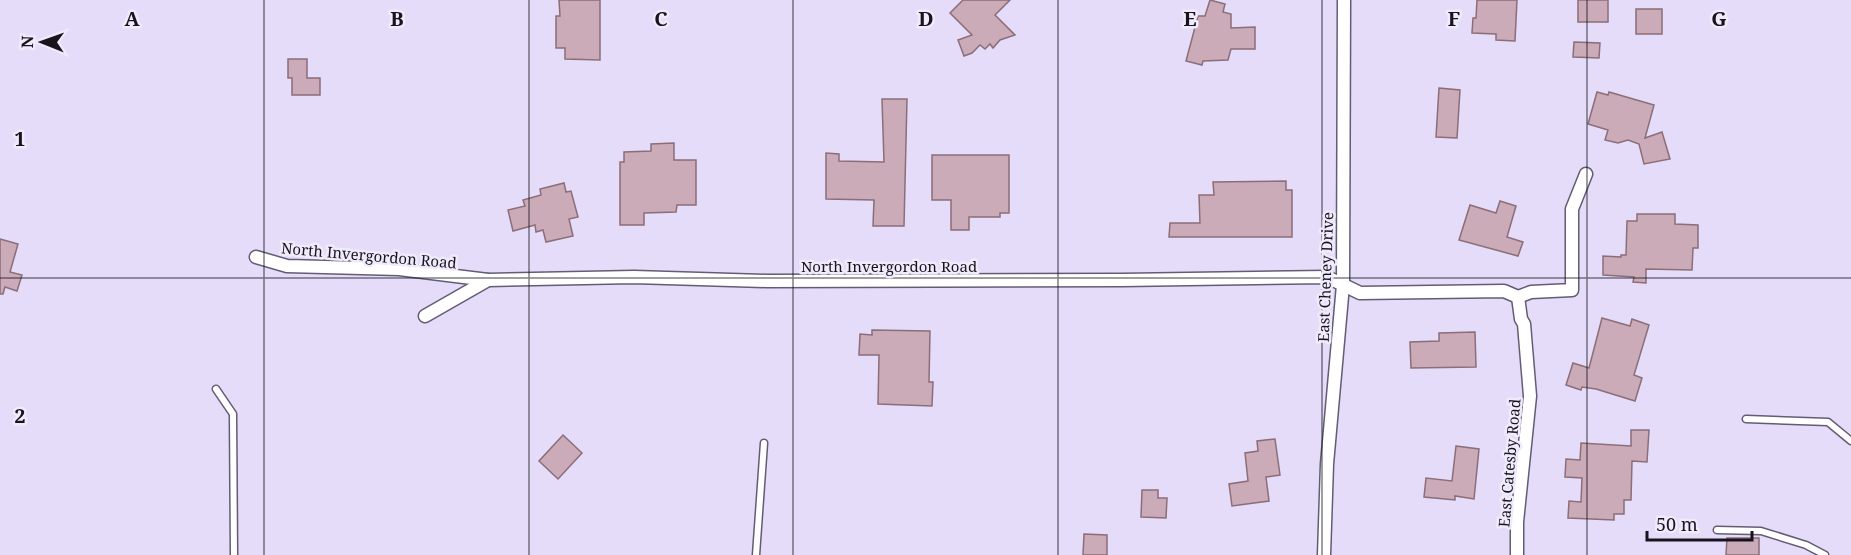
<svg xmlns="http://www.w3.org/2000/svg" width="1851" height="555" font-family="'Noto Serif',serif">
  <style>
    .building { fill: #caabb7; stroke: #8b6e79; stroke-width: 1.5 }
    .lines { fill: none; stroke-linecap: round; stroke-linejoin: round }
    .lane-casing { stroke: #645c74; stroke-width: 9 }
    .street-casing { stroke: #645c74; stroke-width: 15 }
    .lane { stroke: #fff; stroke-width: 6 }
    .street { stroke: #fff; stroke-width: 12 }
    .grid { fill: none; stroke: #18141e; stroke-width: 1.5; stroke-opacity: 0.55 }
    .labels { text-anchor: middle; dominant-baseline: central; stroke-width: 5; stroke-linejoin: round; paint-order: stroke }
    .street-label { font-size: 15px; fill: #18141e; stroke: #f0ebfc }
    .grid-label { font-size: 20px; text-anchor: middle; font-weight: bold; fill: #18141e; stroke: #f0ebfc; stroke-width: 5; stroke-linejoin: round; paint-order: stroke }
  </style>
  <rect width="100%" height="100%" fill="#e4dcf8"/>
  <!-- building -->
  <g class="building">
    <path d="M 559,0 L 600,0 L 600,60 L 565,59 L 565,48 L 556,48 L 556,16 L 560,16 Z"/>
    <path d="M 963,0 L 1010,0 L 995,15 L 1015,35 L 1000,40 L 993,48 L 990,44 L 985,49 L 980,45 L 972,53 L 964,56 L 958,40 L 972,35 L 950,13 Z"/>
    <path d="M 1210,0 L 1225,4 L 1223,12 L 1231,14 L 1231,28 L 1255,27 L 1255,49 L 1231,49 L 1228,60 L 1203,61 L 1202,65 L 1186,61 L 1198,16 L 1205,16 Z"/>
    <path d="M 1477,0 L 1517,0 L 1515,41 L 1496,40 L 1496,34 L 1472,33 L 1473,18 L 1476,18 Z"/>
    <rect x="1578" y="0" width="30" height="22"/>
    <rect x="1636" y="9" width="26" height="25"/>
    <path d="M 1574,42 L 1600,43 L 1599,58 L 1573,57 Z"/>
    <path d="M 288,59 L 307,59 L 307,78 L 320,78 L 320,95 L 292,95 L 292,78 L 288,78 Z"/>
    <path d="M 1439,88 L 1460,90 L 1457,138 L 1436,137 Z"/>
    <path d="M 1597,92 L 1608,95 L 1609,92 L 1654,105 L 1645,138 L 1662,132 L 1670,159 L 1644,164 L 1639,144 L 1628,140 L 1618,143 L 1605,140 L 1608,130 L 1588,124 Z"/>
    <path d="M 882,99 L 907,99 L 904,226 L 873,226 L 874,200 L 826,199 L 826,153 L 839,154 L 839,161 L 884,162 Z"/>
    <path d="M 674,143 L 674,160 L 696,160 L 696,205 L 677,205 L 676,212 L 644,213 L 644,225 L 620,225 L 620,162 L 624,162 L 624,152 L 651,151 L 651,144 Z"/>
    <path d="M 932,155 L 1009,155 L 1009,213 L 1000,213 L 1000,217 L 969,217 L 969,230 L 951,230 L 951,200 L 932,200 Z"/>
    <path d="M 1286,181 L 1286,190 L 1292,190 L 1292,237 L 1169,237 L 1170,223 L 1200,223 L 1199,195 L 1214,195 L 1213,182 Z"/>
    <path d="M 564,183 L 566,192 L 571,191 L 578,217 L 569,219 L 573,236 L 546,242 L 543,230 L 536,232 L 535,225 L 513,231 L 508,210 L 525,206 L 523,200 L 541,195 L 540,189 Z"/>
    <path d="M 1500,201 L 1516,206 L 1507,237 L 1523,242 L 1518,256 L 1459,240 L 1470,205 L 1496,213 Z"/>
    <path d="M 1637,214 L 1675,214 L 1675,224 L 1698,225 L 1698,248 L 1693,248 L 1692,270 L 1646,269 L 1646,283 L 1633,282 L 1634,277 L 1603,275 L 1603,256 L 1621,257 L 1621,255 L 1626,255 L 1627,221 L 1637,221 Z"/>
    <path d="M 0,239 L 18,244 L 10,272 L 22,275 L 17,291 L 5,287 L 3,294 L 0,294 Z"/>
    <path d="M 1602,318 L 1630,326 L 1632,319 L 1649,325 L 1634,375 L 1642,378 L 1635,401 L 1596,389 L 1582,387 L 1581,390 L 1566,385 L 1573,363 L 1589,368 Z"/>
    <path d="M 872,330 L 930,331 L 929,382 L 933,382 L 932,406 L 878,404 L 879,355 L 859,355 L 860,334 L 872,335 Z"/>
    <path d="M 1475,332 L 1476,367 L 1411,368 L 1410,342 L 1439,341 L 1439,333 Z"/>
    <path d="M 1631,430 L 1649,430 L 1647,462 L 1632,461 L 1631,500 L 1624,500 L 1624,514 L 1614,514 L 1614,520 L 1568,518 L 1569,501 L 1581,502 L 1582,478 L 1565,477 L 1566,459 L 1580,460 L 1581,443 L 1631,446 Z"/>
    <path d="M 563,435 L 582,453 L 558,479 L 539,461 Z"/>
    <path d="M 1275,439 L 1280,475 L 1266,477 L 1269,501 L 1232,506 L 1229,484 L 1248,481 L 1245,453 L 1258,451 L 1257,441 Z"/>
    <path d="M 1456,446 L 1479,449 L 1474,499 L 1455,496 L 1455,500 L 1424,497 L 1426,478 L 1452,481 Z"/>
    <path d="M 1142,490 L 1158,490 L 1158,498 L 1167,498 L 1166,518 L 1141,517 Z"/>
    <path d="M 1084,534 L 1107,535 L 1107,555 L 1083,555 Z"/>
    <path d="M 1727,538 L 1759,538 L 1759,555 L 1726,555 Z"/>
  </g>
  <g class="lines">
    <defs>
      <g id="lane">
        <path d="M 216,389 L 233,414 L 234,555"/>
        <path d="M 1746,419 L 1828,422 L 1851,441"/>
        <path d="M 1717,530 L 1761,531 L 1806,545 L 1825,555"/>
        <path d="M 756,555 L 764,443"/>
      </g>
      <g id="street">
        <path d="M 256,257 L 287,266 L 399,269 L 488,280 L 634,277 L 767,281 L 1122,280 L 1327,277 L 1360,293 L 1504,291 L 1518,297"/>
        <path d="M 1518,297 L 1531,292 L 1572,290 L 1572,209 L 1586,174"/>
        <path d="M 425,316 L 488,280"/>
        <path d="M 1324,555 L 1327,464 L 1343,285 L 1344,0"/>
        <path d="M 1517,555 L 1517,522 L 1530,396 L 1524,324 L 1521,319 L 1518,297"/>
      </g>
    </defs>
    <!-- lane casing -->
    <use href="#lane" class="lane-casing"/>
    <!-- street casing -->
    <use href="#street" class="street-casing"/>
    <!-- lane -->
    <use href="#lane" class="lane"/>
    <!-- street -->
    <use href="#street" class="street"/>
  </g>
  <!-- grid -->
  <path class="grid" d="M 264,0 L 264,555M 529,0 L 529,555M 793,0 L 793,555M 1058,0 L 1058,555M 1322,0 L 1322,555M 1587,0 L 1587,555M 0,278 L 1851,278"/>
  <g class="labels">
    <!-- street labels -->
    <g class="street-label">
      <text transform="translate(369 255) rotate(5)">North Invergordon Road</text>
      <text x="889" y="266">North Invergordon Road</text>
      <text transform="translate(1325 277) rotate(-88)">East Cheney Drive</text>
      <text transform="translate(1509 463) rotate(-85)">East Catesby Road</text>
    </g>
  </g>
  <g class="grid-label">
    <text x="132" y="26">A</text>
    <text x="397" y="26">B</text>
    <text x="661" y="26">C</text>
    <text x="926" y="26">D</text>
    <text x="1190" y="26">E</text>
    <text x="1454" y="26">F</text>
    <text x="1719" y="26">G</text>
    <text x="20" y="146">1</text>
    <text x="20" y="423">2</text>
  </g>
  <!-- north arrow -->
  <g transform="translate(42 42) rotate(271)" stroke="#f0ebfc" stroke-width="4.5" paint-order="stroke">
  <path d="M0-4.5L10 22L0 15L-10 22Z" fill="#18141e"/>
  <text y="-9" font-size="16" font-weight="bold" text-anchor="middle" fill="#18141e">N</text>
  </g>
  <!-- scale -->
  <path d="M1647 531v9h105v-9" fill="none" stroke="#18141e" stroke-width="3"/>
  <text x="1656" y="531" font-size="18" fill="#18141e" stroke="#f0ebfc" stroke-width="4.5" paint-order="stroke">50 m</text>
</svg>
